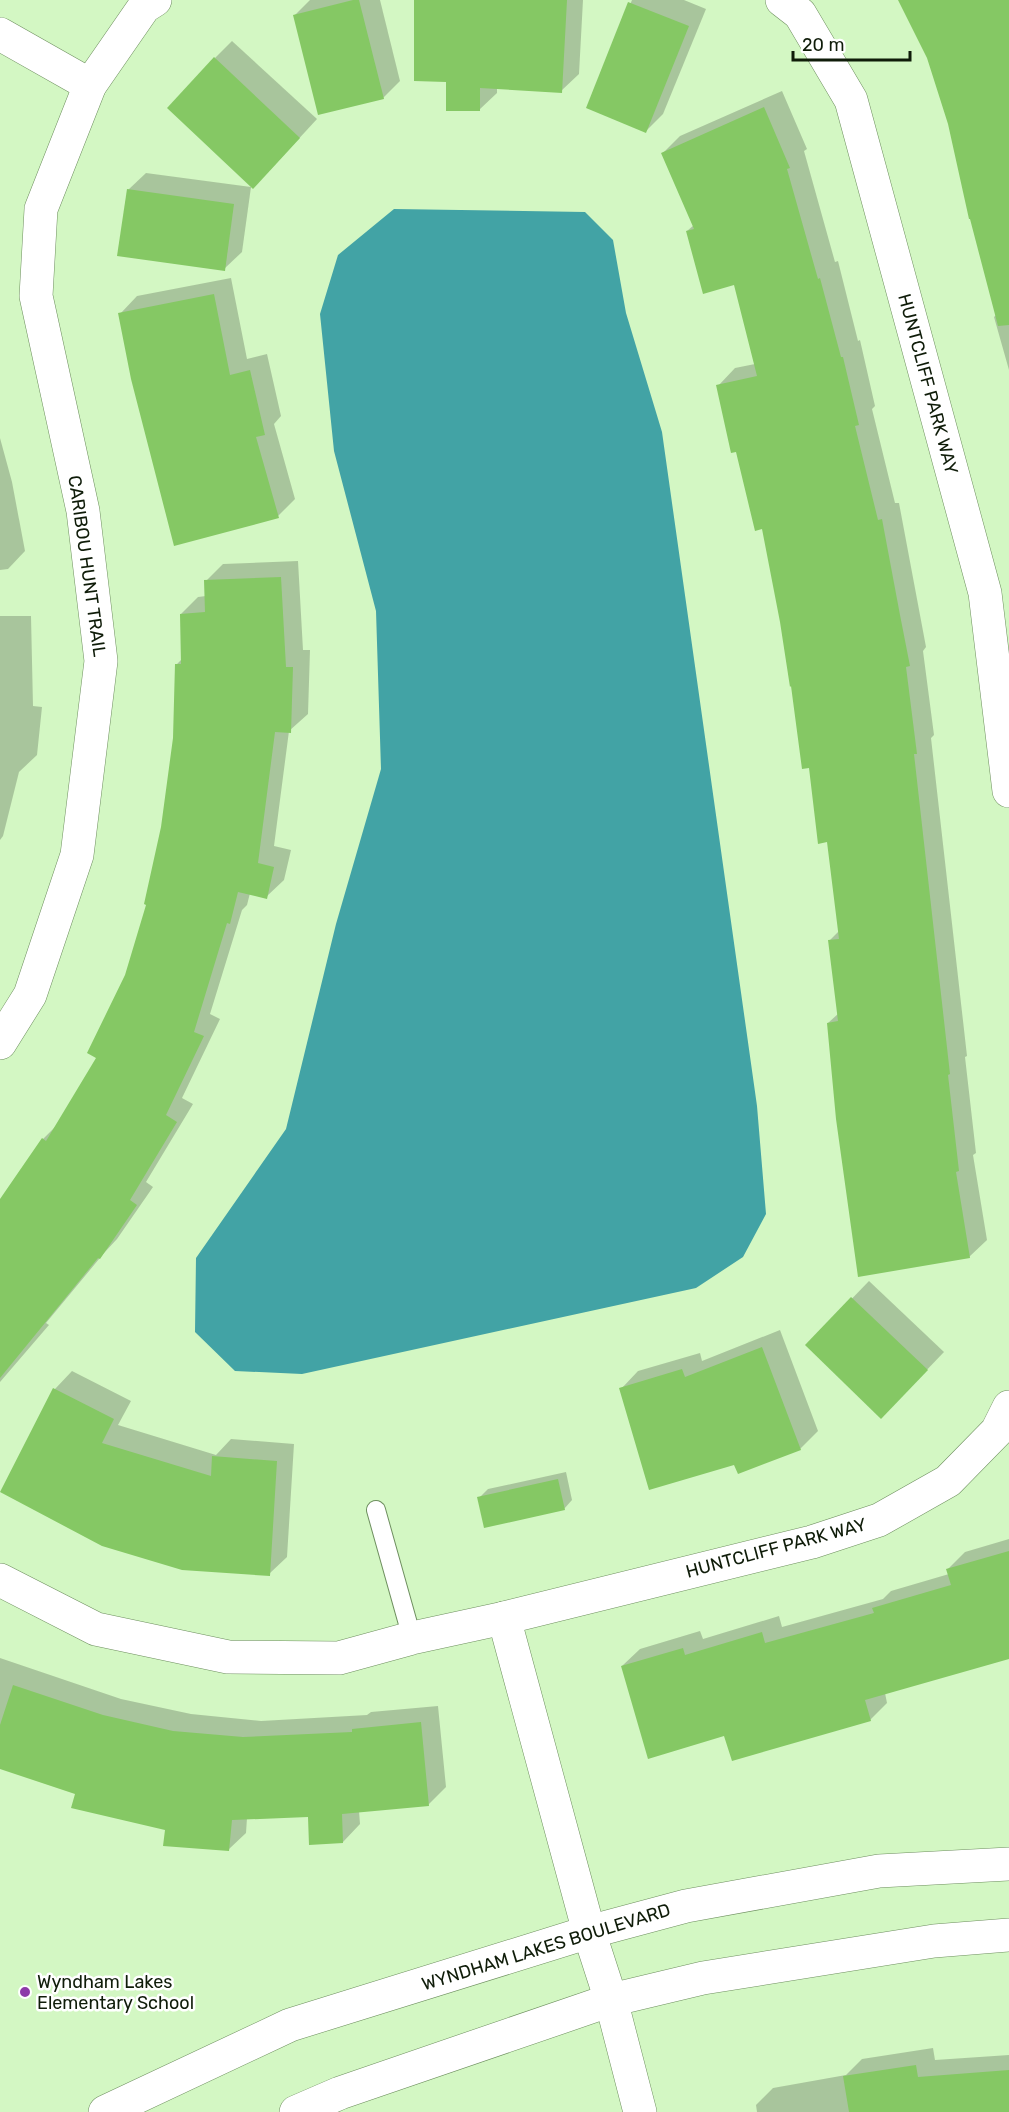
<svg xmlns="http://www.w3.org/2000/svg" width="1009" height="2112" font-family="Rubik,sans-serif">
  <style>
    .water { fill: #42a3a5 }
    .shadow { fill: #0003 }
    .building { fill: #85c864 }
    .lines { fill: none; stroke-linecap: round; stroke-linejoin: round }
    .service-casing { stroke: #6e8f5f; stroke-width: 20 }
    .minor-casing { stroke: #6e8f5f; stroke-width: 34 }
    .tertiary-casing { stroke: #6e8f5f; stroke-width: 34 }
    .service { stroke: #fff; stroke-width: 18 }
    .minor { stroke: #fff; stroke-width: 33 }
    .tertiary { stroke: #fff; stroke-width: 33 }
    .poi-dot { fill: #8d3ba9; stroke: #fff; stroke-width: 2 }
    .labels { text-anchor: middle; dominant-baseline: central; stroke-width: 5; stroke-linejoin: round; paint-order: stroke }
    .street-label { font-size: 18px; fill: #0f1c09; stroke: #fff }
    .poi-label { font-size: 18px; fill: #0f1c09; stroke: #fff; text-anchor: start }
  </style>
  <rect width="100%" height="100%" fill="#d3f7c3"/>
  <!-- water -->
  <path class="water" d="M 394,209 L 585,212 L 613,240 L 626,313 L 662,432 L 757,1106 L 766,1214 L 743,1257 L 696,1288 L 302,1374 L 235,1371 L 195,1332 L 196,1258 L 286,1129 L 336,924 L 381,769 L 376,611 L 334,451 L 320,314 L 338,255 Z"/>
  <!-- shadow -->
  <g class="shadow">
    <path d="M 310,0 L 380,0 L 400,81 L 383,98 L 295,15 Z"/>
    <path d="M 416,0 L 583,0 L 579,74 L 561,91 L 497,88 L 497,93 L 479,110 L 448,80 Z"/>
    <path d="M 632,0 L 684,0 L 706,9 L 663,114 L 646,131 L 588,107 Z"/>
    <path d="M 899,0 L 1009,0 L 1009,370 L 994,317 L 997,314 L 950,123 L 928,58 Z"/>
    <path d="M 232,41 L 317,119 L 270,170 L 215,58 Z"/>
    <path d="M 782,91 L 807,149 L 804,151 L 835,262 L 838,261 L 858,341 L 860,340 L 875,406 L 872,409 L 895,503 L 899,503 L 926,647 L 923,651 L 934,735 L 931,738 L 967,1056 L 965,1057 L 976,1153 L 973,1155 L 987,1240 L 969,1257 L 828,1023 L 839,1013 L 830,940 L 839,931 L 828,841 L 810,766 L 763,527 L 718,386 L 735,368 L 755,364 L 735,283 L 687,231 L 694,225 L 663,153 L 680,136 Z"/>
    <path d="M 146,173 L 251,187 L 242,252 L 224,269 L 128,190 Z"/>
    <path d="M 231,278 L 247,359 L 267,354 L 281,416 L 274,424 L 295,499 L 278,516 L 120,314 L 137,296 Z"/>
    <path d="M 0,438 L 12,482 L 25,551 L 8,569 L 0,570 Z"/>
    <path d="M 298,561 L 303,650 L 310,650 L 308,714 L 289,731 L 274,846 L 291,850 L 284,880 L 266,897 L 250,893 L 247,905 L 242,910 L 210,1014 L 220,1019 L 182,1098 L 193,1104 L 146,1182 L 153,1187 L 117,1239 L 104,1253 L 46,1323 L 49,1325 L 0,1382 L 0,1201 L 43,1139 L 57,1125 L 98,1057 L 126,975 L 148,904 L 163,827 L 174,738 L 177,664 L 183,658 L 181,614 L 198,597 L 206,596 L 206,581 L 223,564 Z"/>
    <path d="M 0,616 L 31,616 L 33,706 L 42,707 L 37,755 L 19,772 L 3,836 L 0,840 Z"/>
    <path d="M 869,1281 L 944,1352 L 898,1400 L 807,1345 Z"/>
    <path d="M 780,1330 L 818,1431 L 800,1449 L 735,1463 L 621,1389 L 638,1371 L 700,1353 L 702,1361 Z"/>
    <path d="M 72,1371 L 131,1401 L 118,1425 L 216,1455 L 231,1439 L 294,1444 L 287,1557 L 269,1574 L 2,1492 L 55,1389 Z"/>
    <path d="M 566,1472 L 572,1500 L 564,1509 L 479,1498 L 488,1489 Z"/>
    <path d="M 1009,1539 L 1009,1657 L 885,1693 L 887,1703 L 870,1720 L 725,1734 L 622,1666 L 640,1649 L 700,1631 L 703,1639 L 779,1616 L 782,1627 L 883,1599 L 891,1591 L 949,1574 L 948,1569 L 965,1552 Z"/>
    <path d="M 0,1658 L 121,1699 L 191,1714 L 261,1721 L 367,1715 L 371,1712 L 438,1706 L 446,1787 L 428,1805 L 359,1811 L 360,1824 L 343,1842 L 310,1816 L 247,1818 L 246,1833 L 228,1850 L 166,1828 L 76,1793 L 0,1767 Z"/>
    <path d="M 933,2048 L 935,2060 L 1009,2055 L 1009,2112 L 757,2112 L 756,2105 L 773,2088 L 846,2075 L 862,2059 Z"/>
  </g>
  <!-- building -->
  <g class="building">
    <path d="M 353,0 L 359,0 L 384,99 L 318,115 L 293,15 Z"/>
    <path d="M 414,0 L 567,0 L 562,93 L 480,88 L 480,111 L 446,111 L 446,82 L 414,81 Z"/>
    <path d="M 898,0 L 1009,0 L 1009,325 L 998,326 L 970,219 L 969,219 L 948,124 L 927,58 Z"/>
    <path d="M 628,2 L 689,26 L 646,133 L 586,108 Z"/>
    <path d="M 214,57 L 300,138 L 253,189 L 167,108 Z"/>
    <path d="M 764,107 L 790,168 L 787,169 L 818,279 L 820,278 L 841,357 L 843,357 L 859,425 L 855,426 L 878,520 L 882,519 L 900,615 L 910,666 L 906,667 L 917,754 L 914,754 L 950,1074 L 948,1075 L 959,1171 L 956,1172 L 970,1258 L 858,1277 L 836,1119 L 827,1023 L 838,1021 L 828,940 L 839,939 L 827,842 L 818,844 L 809,768 L 802,769 L 791,686 L 790,687 L 780,622 L 762,529 L 755,531 L 736,452 L 731,453 L 716,385 L 757,376 L 734,285 L 703,294 L 686,231 L 694,229 L 661,153 Z"/>
    <path d="M 127,189 L 234,204 L 225,271 L 117,256 Z"/>
    <path d="M 214,294 L 230,375 L 250,370 L 265,435 L 256,437 L 279,518 L 174,546 L 131,379 L 118,313 Z"/>
    <path d="M 281,577 L 286,667 L 293,667 L 291,733 L 275,732 L 258,863 L 274,867 L 267,899 L 238,892 L 230,924 L 227,923 L 194,1032 L 204,1036 L 166,1115 L 177,1122 L 130,1200 L 137,1205 L 100,1259 L 98,1258 L 0,1378 L 0,1199 L 42,1138 L 46,1141 L 96,1058 L 87,1053 L 125,975 L 146,905 L 144,904 L 161,827 L 173,738 L 175,664 L 181,664 L 180,614 L 205,612 L 204,580 Z"/>
    <path d="M 851,1297 L 928,1370 L 881,1419 L 805,1345 Z"/>
    <path d="M 762,1347 L 801,1450 L 738,1474 L 734,1465 L 649,1490 L 619,1388 L 682,1369 L 685,1377 Z"/>
    <path d="M 53,1388 L 114,1419 L 102,1443 L 211,1476 L 212,1456 L 277,1461 L 270,1576 L 182,1570 L 102,1546 L 0,1492 Z"/>
    <path d="M 558,1479 L 565,1510 L 484,1528 L 477,1497 Z"/>
    <path d="M 1009,1551 L 1009,1659 L 865,1700 L 871,1721 L 732,1761 L 724,1736 L 648,1759 L 621,1666 L 683,1648 L 685,1655 L 762,1632 L 765,1643 L 874,1613 L 872,1608 L 951,1585 L 946,1569 Z"/>
    <path d="M 13,1685 L 103,1715 L 173,1731 L 243,1737 L 352,1732 L 352,1729 L 421,1722 L 429,1806 L 342,1814 L 343,1843 L 309,1845 L 308,1817 L 232,1820 L 229,1851 L 163,1846 L 165,1830 L 71,1808 L 75,1794 L 0,1769 L 0,1725 Z"/>
    <path d="M 916,2065 L 918,2077 L 1009,2070 L 1009,2112 L 849,2112 L 843,2076 Z"/>
  </g>
  <g class="lines">
    <defs>
      <path id="service" d="M 376,1510 L 412,1638"/>
      <g id="minor">
        <path d="M 782,0 L 800,14 L 851,100 L 985,593 L 1009,791"/>
        <path d="M 0,34 L 90,85"/>
        <path d="M 0,1043 L 30,995 L 77,855 L 101,661 L 83,511 L 36,296 L 41,209 L 90,85 L 144,7 L 155,0"/>
        <path d="M 0,1580 L 96,1629 L 228,1657 L 339,1658 L 412,1638 L 504,1618 L 812,1542 L 879,1520 L 948,1481 L 997,1431 L 1009,1407"/>
        <path d="M 504,1618 L 589,1932 L 611,2000 L 640,2112"/>
      </g>
      <g id="tertiary">
        <path d="M 105,2112 L 290,2025 L 589,1932 L 686,1906 L 879,1871 L 1009,1864"/>
        <path d="M 296,2112 L 340,2093 L 611,2000 L 703,1978 L 934,1941 L 1009,1935"/>
      </g>
    </defs>
    <!-- service casing -->
    <use href="#service" class="service-casing"/>
    <!-- minor casing -->
    <use href="#minor" class="minor-casing"/>
    <!-- tertiary casing -->
    <use href="#tertiary" class="tertiary-casing"/>
    <!-- service -->
    <use href="#service" class="service"/>
    <!-- minor -->
    <use href="#minor" class="minor"/>
    <!-- tertiary -->
    <use href="#tertiary" class="tertiary"/>
  </g>
  <!-- markers -->
  <circle class="poi-dot" cx="25" cy="1992" r="6"/>
  <g class="labels">
    <!-- street labels -->
    <g class="street-label">
      <text transform="translate(928 384) rotate(75)">HUNTCLIFF PARK WAY</text>
      <text transform="translate(87 566) rotate(82)">CARIBOU HUNT TRAIL</text>
      <text transform="translate(776 1548) rotate(-15)">HUNTCLIFF PARK WAY</text>
      <text transform="translate(546 1947) rotate(-17)">WYNDHAM LAKES BOULEVARD</text>
    </g>
    <!-- poi labels -->
    <g class="poi-label">
      <text x="37" y="1982">Wyndham Lakes<tspan x="37" dy="21">Elementary School</tspan></text>
    </g>
  </g>
  <!-- scale -->
  <path d="M793 51v9h117v-9" fill="none" stroke="#0f1c09" stroke-width="3"/>
  <text x="802" y="51" font-size="18" fill="#0f1c09" stroke="#ffffff" stroke-width="4.5" paint-order="stroke">20 m</text>
</svg>
